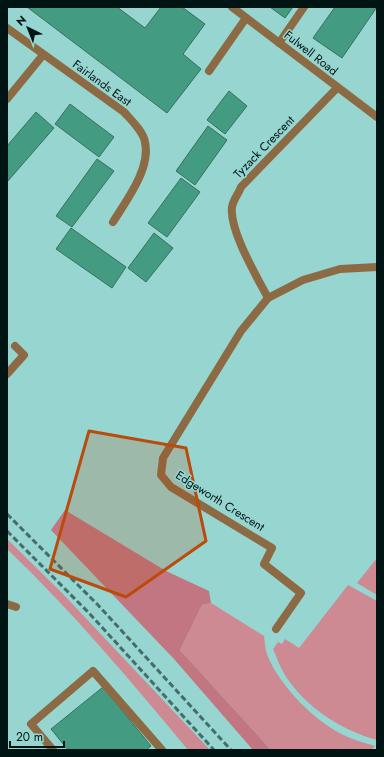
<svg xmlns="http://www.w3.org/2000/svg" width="384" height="757" font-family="Jost,sans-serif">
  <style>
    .green { fill: #ce8a93 }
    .forest { fill: #c17681 }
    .building { fill: #439c81; stroke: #396f5d }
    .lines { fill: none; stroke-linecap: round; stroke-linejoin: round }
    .service { stroke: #8c6a43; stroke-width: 8 }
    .minor { stroke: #8c6a43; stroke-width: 8 }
    .tertiary { stroke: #8c6a43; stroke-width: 8 }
    .rail { stroke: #456d6a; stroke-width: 3; stroke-dasharray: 6 3; stroke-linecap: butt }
    .marked { fill: #ba4b0d; fill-opacity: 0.2; stroke: #ba4b0d; stroke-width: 3; stroke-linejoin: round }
    .labels { text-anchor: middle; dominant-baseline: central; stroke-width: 3; stroke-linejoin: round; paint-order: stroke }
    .street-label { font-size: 12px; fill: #001413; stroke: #96d5d0 }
  </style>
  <rect width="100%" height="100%" fill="#96d5d0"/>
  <!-- green -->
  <g class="green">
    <path d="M 7,539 L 63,594 L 210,750 L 188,750 C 130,680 73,612 7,549 Z"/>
    <path d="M 377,558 L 377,595 L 357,583 Z"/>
    <path d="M 348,585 L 377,601 L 377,740 C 341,730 305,707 285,675 C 280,667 277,658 273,649 L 278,642 L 282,644 L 285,639 L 299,648 Z"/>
    <path d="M 211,603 L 264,636 C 265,642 265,649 267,654 C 278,685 318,725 348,737 C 357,741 366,743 375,746 L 371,750 L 271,750 L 180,650 L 202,605 Z"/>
  </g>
  <!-- forest -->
  <path class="forest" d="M 65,510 L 166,571 L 209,591 L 211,603 L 202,605 L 180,650 L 271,750 L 253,750 L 174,659 L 51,530 Z"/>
  <!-- building -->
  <g class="building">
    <path d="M 27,7 L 117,7 L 145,28 L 161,7 L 182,7 L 205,24 L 183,54 L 201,69 L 167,113 Z"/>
    <path d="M 270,7 L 293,7 L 285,18 Z"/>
    <path d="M 335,7 L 377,7 L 342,58 L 313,38 Z"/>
    <path d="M 229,91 L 247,106 L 225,134 L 207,120 Z"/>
    <path d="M 70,104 L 114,137 L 99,157 L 55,124 Z"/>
    <path d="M 36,112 L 54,128 L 7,182 L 7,146 Z"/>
    <path d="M 208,126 L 227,140 L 195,185 L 176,171 Z"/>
    <path d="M 97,159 L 114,171 L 72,227 L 56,216 Z"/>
    <path d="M 181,178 L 200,192 L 167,237 L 148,223 Z"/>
    <path d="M 71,228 L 126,267 L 112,288 L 56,249 Z"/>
    <path d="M 154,233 L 173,248 L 146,282 L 128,268 Z"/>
    <path d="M 103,687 L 151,746 L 146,750 L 68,750 L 51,729 Z"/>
  </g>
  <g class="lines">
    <!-- service -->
    <g class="service">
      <path d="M 7,28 L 124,112 C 131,120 143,131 145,142 C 151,169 126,201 113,222"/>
      <path d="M 209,71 L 246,18"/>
      <path d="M 7,99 L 43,55"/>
      <path d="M 7,374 L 24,355 L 15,346"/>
      <path d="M 7,604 L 16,607"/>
      <path d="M 53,750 L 31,724 L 93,671 L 162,750"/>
    </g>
    <!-- minor -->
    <g class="minor">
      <path d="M 279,43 L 304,7"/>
      <path d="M 268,298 C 257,277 229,230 232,207 C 233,200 239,193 241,187 L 337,88"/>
      <path d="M 276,629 L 301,593 L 264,564 L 272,548 L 171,487 L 161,475 L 163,458 L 241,331 L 268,298 L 303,280 L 340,269 L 377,267"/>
    </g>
    <!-- tertiary -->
    <path class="tertiary" d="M 232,7 L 377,117"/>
    <!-- rail -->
    <g class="rail">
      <path d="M 7,514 L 98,605 L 231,750"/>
      <path d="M 7,531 L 89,613 L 214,750"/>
    </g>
  </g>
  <!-- marked area -->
  <path class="marked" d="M 89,431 L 186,448 L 206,541 L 126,597 L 50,569 Z"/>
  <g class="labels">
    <!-- street labels -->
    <g class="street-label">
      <text transform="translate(311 53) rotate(38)">Fulwell Road</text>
      <text transform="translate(102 83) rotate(36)">Fairlands East</text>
      <text transform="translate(264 147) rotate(-46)">Tyzack Crescent</text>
      <text transform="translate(220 501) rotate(32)">Edgeworth Crescent</text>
    </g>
  </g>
  <!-- border -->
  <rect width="384" height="757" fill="none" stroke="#001413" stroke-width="16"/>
  <!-- north arrow -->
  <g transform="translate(28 28) rotate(317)" stroke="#96d5d0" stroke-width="3" paint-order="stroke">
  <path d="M0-3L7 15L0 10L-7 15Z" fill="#001413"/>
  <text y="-6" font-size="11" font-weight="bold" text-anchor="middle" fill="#001413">N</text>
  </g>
  <!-- scale -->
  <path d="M10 741v6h54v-6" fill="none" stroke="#001413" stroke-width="2"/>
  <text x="16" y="741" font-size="12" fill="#001413" stroke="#96d5d0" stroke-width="3" paint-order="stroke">20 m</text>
</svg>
